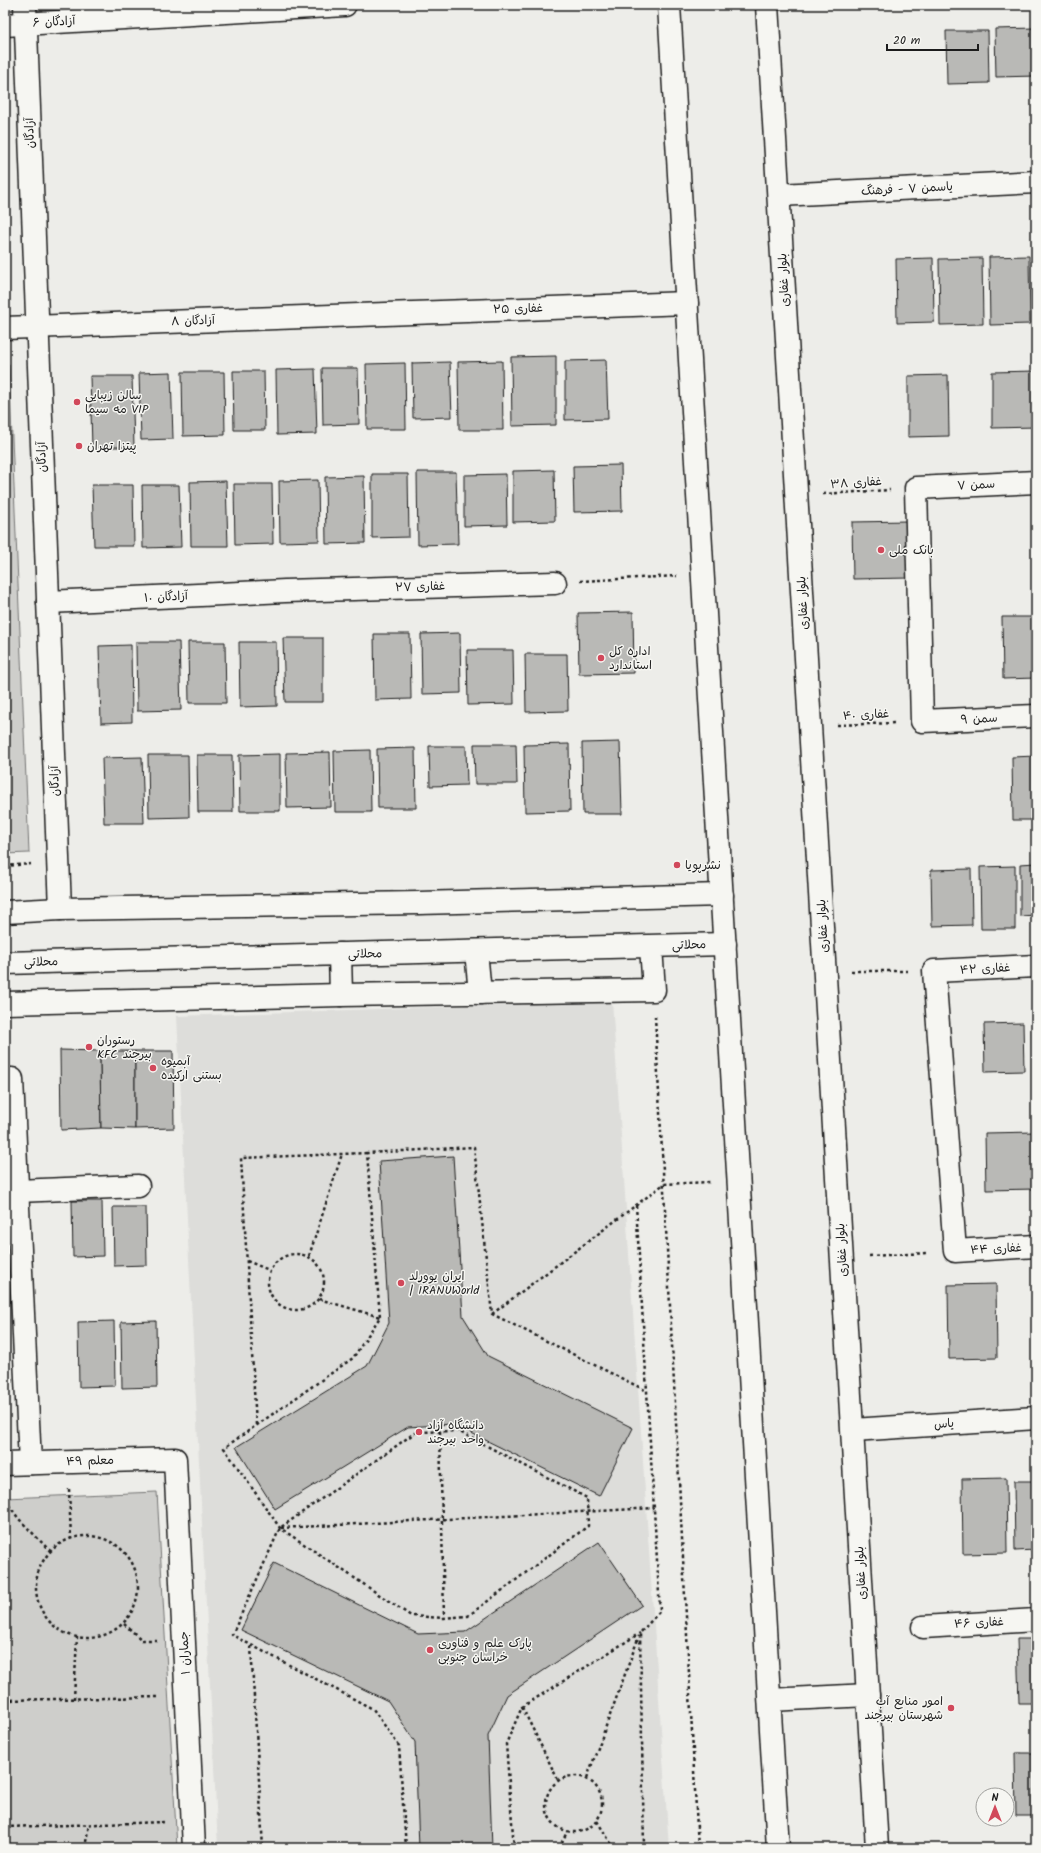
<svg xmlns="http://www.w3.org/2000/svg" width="1041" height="1853" font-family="Kalam,'Playpen Sans Arabic',sans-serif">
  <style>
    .built { fill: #ddddda }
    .green { fill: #cececb; stroke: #757574 }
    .building { fill: #b9b9b6; stroke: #1c1c1c }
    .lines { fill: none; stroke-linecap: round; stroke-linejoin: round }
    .minor-casing { stroke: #1c1c1c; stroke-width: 25 }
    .major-casing { stroke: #1c1c1c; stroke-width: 25 }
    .path { stroke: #1c1c1c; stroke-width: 2.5; stroke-dasharray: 3 3; stroke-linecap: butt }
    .minor { stroke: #f6f6f2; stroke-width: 22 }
    .major { stroke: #f6f6f2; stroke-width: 22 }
    .poi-dot { fill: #d1495b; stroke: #f6f6f2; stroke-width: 1.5 }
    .labels { text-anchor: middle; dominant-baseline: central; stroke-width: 3; stroke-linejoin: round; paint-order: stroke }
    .street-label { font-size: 12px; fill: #1c1c1c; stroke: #f6f6f2 }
    .poi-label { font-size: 12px; fill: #1c1c1c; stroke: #f6f6f2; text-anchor: start }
  </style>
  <rect width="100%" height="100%" fill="#edede9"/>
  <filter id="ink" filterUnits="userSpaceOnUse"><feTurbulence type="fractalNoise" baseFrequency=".025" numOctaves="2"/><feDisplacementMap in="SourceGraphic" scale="8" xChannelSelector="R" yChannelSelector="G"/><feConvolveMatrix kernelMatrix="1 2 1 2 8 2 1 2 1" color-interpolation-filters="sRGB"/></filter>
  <g filter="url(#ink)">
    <!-- built -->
    <path class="built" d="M 612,1001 L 669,1848 L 218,1848 L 177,1016 Z"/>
    <!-- green -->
    <g class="green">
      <path d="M 5,364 L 9,364 L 29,853 L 5,854 Z"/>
      <path d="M 157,1492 L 177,1848 L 5,1848 L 5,1498 Z"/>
    </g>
    <!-- building -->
    <g class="building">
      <path d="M 1035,28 L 1036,76 L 996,77 L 995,29 Z"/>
      <path d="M 946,31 L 988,31 L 989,83 L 947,84 Z"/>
      <path d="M 1029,256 L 1030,324 L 990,325 L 989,257 Z"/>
      <path d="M 933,258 L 934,322 L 897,323 L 896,259 Z"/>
      <path d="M 982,258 L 983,324 L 940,325 L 939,259 Z"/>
      <path d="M 556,356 L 556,425 L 512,426 L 511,357 Z"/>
      <path d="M 606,360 L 608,419 L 565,420 L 565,361 Z"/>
      <path d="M 502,361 L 503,430 L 459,430 L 458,362 Z"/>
      <path d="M 450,362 L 452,417 L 413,418 L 412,363 Z"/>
      <path d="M 405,363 L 406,429 L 367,429 L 366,364 Z"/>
      <path d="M 322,368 L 358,368 L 359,424 L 323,425 Z"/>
      <path d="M 315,369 L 317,434 L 277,435 L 276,370 Z"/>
      <path d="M 233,371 L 264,371 L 265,430 L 234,430 Z"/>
      <path d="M 1035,371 L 1036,427 L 992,428 L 992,372 Z"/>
      <path d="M 171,372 L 173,439 L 141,440 L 139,373 Z"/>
      <path d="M 182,372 L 224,372 L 225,435 L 183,436 Z"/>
      <path d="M 948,375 L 949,436 L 908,437 L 908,376 Z"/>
      <path d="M 90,376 L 132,376 L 134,447 L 92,447 Z"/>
      <path d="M 621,465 L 622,511 L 574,512 L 573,466 Z"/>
      <path d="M 554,470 L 555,521 L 513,522 L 513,471 Z"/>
      <path d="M 417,472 L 456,472 L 458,544 L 418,545 Z"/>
      <path d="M 372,474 L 408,474 L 409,537 L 372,538 Z"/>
      <path d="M 506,474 L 507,525 L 464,526 L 464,475 Z"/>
      <path d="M 364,476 L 365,543 L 326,544 L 325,477 Z"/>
      <path d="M 318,480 L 319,541 L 280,542 L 279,481 Z"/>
      <path d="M 226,481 L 228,546 L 191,546 L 190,482 Z"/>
      <path d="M 234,484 L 272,484 L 273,544 L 235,545 Z"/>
      <path d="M 92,485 L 133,485 L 134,546 L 94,546 Z"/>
      <path d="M 142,485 L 179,485 L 181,547 L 143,548 Z"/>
      <path d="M 908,521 L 909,578 L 853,579 L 852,522 Z"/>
      <path d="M 633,612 L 634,673 L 579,674 L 578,613 Z"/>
      <path d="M 1002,617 L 1036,617 L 1036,678 L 1003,679 Z"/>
      <path d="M 460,633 L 461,693 L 422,694 L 421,634 Z"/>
      <path d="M 374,634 L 410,634 L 411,699 L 375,700 Z"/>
      <path d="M 283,638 L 323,638 L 323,702 L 285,702 Z"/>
      <path d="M 136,642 L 179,642 L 181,710 L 137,711 Z"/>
      <path d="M 188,642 L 225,642 L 226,703 L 189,703 Z"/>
      <path d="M 239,642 L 276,642 L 277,706 L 240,707 Z"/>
      <path d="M 131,645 L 132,722 L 101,723 L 99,646 Z"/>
      <path d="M 467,650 L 513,650 L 514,704 L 468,705 Z"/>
      <path d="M 525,654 L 567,654 L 568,711 L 526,712 Z"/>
      <path d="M 620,742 L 622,814 L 583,814 L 582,743 Z"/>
      <path d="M 474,744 L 516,744 L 517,784 L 475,784 Z"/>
      <path d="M 569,744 L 570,811 L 525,812 L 524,745 Z"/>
      <path d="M 429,746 L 466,746 L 467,785 L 430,786 Z"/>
      <path d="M 415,748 L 416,808 L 378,808 L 377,749 Z"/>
      <path d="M 370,750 L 371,812 L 335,812 L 334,751 Z"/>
      <path d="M 330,752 L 331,807 L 287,808 L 286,753 Z"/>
      <path d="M 280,754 L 280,811 L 240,811 L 239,755 Z"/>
      <path d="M 148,755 L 188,755 L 189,817 L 149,818 Z"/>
      <path d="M 197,755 L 232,755 L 233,812 L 198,812 Z"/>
      <path d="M 1036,756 L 1036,820 L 1013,820 L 1012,757 Z"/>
      <path d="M 142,757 L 144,823 L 104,823 L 102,758 Z"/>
      <path d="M 1036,863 L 1036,915 L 1020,916 L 1020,864 Z"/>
      <path d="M 1015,866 L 1015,929 L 981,929 L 980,867 Z"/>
      <path d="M 971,869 L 972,925 L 932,926 L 931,870 Z"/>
      <path d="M 1032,1019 L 1036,1019 L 1036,1081 L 1033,1081 Z"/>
      <path d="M 1023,1023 L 1024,1071 L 985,1072 L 984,1024 Z"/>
      <path d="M 60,1050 L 100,1051 L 101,1128 L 61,1130 Z"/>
      <path d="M 100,1051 L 135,1051 L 135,1129 L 101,1128 Z"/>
      <path d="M 135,1051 L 173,1051 L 174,1128 L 135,1129 Z"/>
      <path d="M 1036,1132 L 1036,1189 L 986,1190 L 985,1133 Z"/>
      <path d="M 453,1156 L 463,1316 L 488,1356 L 633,1428 L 599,1496 L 453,1424 L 408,1427 L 275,1509 L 236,1447 L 367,1366 L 389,1323 L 379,1161 Z"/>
      <path d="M 72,1201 L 102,1201 L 103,1256 L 73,1257 Z"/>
      <path d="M 113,1207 L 146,1207 L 147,1265 L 114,1266 Z"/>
      <path d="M 996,1284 L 997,1358 L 949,1359 L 948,1285 Z"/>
      <path d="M 114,1321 L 115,1386 L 79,1387 L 78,1322 Z"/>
      <path d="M 156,1321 L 157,1387 L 122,1388 L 121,1322 Z"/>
      <path d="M 1006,1478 L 1007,1553 L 963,1554 L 962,1479 Z"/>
      <path d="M 1014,1481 L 1036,1481 L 1036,1550 L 1015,1551 Z"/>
      <path d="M 599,1542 L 642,1605 L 507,1695 L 488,1736 L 492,1848 L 419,1848 L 415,1742 L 388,1701 L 241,1630 L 274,1563 L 418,1634 L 465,1632 Z"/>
      <path d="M 1017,1639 L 1036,1639 L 1036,1703 L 1019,1703 Z"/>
      <path d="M 1015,1753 L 1036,1753 L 1036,1816 L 1016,1816 Z"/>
    </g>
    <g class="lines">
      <defs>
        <g id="minor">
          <path d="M 25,5 L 60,909"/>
          <path d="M 5,25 L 345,5"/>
          <path d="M 779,195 L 1036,182"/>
          <path d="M 5,328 L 687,303"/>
          <path d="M 1036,482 L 916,488 L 922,721 L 1036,716"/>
          <path d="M 48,602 L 285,591 L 555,583"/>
          <path d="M 476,951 L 480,993"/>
          <path d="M 340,954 L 341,995"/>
          <path d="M 1036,966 L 934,971 L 955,1251 L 1036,1246"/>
          <path d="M 5,1003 L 341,995 L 654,990 L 651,947"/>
          <path d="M 5,1079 L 12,1079 L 30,1463"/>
          <path d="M 17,1191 L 138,1186"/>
          <path d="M 853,1430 L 1036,1418"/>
          <path d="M 5,1464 L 175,1459 L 194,1848"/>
          <path d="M 923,1627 L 1036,1620"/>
        </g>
        <g id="major">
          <path d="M 669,5 L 778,1848"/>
          <path d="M 767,5 L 877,1848"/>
          <path d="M 5,912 L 60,909 L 419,903 L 722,895"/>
          <path d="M 5,963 L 725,944"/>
          <path d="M 770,1700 L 868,1695"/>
        </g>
      </defs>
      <!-- minor casing -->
      <use href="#minor" class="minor-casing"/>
      <!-- major casing -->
      <use href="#major" class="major-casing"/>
      <!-- path -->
      <g class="path">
        <path d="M 823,494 L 890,490"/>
        <path d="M 580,581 L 677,576"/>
        <path d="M 837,725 L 896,723"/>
        <path d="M 5,866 L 31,864"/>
        <path d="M 851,971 L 908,971"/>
        <path d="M 655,1016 L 698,1848"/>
        <path d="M 636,1205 L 660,1611 L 640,1633 L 644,1848"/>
        <circle cx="296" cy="1282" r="28"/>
        <path d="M 309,1256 L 342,1154"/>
        <path d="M 869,1256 L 928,1253"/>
        <path d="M 247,1261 L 269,1270"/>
        <path d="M 319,1299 L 380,1317"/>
        <path d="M 492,1314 L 664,1184 L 712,1182"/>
        <path d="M 256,1425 L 241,1158 L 367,1153"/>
        <path d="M 440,1431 L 444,1618"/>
        <path d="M 69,1489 L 71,1539"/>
        <path d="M 5,1500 L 19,1519 L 51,1552"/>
        <path d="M 281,1528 L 654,1508"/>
        <circle cx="87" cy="1587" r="51"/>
        <path d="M 124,1624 L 142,1640 L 157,1640"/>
        <path d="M 251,1646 L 263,1848"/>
        <path d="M 74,1699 L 77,1637"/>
        <path d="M 5,1700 L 160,1697"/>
        <path d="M 522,1707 L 558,1780"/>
        <circle cx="574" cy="1804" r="28"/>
        <path d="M 587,1778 L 639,1636"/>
        <path d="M 597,1821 L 614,1848"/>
        <path d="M 5,1827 L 166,1822"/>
        <path d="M 85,1848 L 89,1824"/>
        <path d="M 406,1848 L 399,1746 L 373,1709 L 232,1635 L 280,1528 L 416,1432 L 458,1431 L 587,1498 L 588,1526 L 468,1616 L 444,1618 L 411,1616 L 280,1528 L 224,1448 L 353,1358 L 380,1317 L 367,1153 L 474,1147 L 492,1314 L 647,1391"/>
        <path d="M 514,1848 L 506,1744 L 522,1707 L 640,1633"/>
        <path d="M 559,1848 L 567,1832"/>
      </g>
      <!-- minor -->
      <use href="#minor" class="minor"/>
      <!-- major -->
      <use href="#major" class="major"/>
    </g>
  </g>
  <!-- markers -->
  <g class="poi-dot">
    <circle cx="77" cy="402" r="4"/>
    <circle cx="79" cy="446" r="4"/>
    <circle cx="881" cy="550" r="4"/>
    <circle cx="601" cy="658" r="4"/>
    <circle cx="677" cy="865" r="4"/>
    <circle cx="89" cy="1047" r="4"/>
    <circle cx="153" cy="1068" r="4"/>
    <circle cx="401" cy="1283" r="4"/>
    <circle cx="419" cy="1432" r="4"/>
    <circle cx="430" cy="1650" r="4"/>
    <circle cx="951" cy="1708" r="4"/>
  </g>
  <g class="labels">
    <!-- street labels -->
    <g class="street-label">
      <text transform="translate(54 22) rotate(-3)">آزادگان ۶</text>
      <text transform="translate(30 133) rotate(-92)">آزادگان</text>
      <text transform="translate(907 189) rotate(-3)">یاسمن ۷ - فرهنگ</text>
      <text transform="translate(784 280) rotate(-93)">بلوار غفاری</text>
      <text transform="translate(518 309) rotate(-2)">غفاری ۲۵</text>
      <text transform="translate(193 321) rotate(-2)">آزادگان ۸</text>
      <text transform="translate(42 457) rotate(-92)">آزادگان</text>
      <text transform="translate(856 483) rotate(-4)">غفاری ۳۸</text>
      <text transform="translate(976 485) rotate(-3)">سمن ۷</text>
      <text transform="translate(420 587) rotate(-2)">غفاری ۲۷</text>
      <text transform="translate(166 597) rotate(-3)">آزادگان ۱۰</text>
      <text transform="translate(803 603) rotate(-93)">بلوار غفاری</text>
      <text transform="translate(866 715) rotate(-3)">غفاری ۴۰</text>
      <text transform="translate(979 719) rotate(-3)">سمن ۹</text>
      <text transform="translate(55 781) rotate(-92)">آزادگان</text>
      <text transform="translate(823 926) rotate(-93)">بلوار غفاری</text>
      <text transform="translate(689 945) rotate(-2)">محلاتی</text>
      <text transform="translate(365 954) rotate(-1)">محلاتی</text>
      <text transform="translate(41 962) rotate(-2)">محلاتی</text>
      <text transform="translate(985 969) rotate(-3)">غفاری ۴۲</text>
      <text transform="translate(996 1249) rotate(-3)">غفاری ۴۴</text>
      <text transform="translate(842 1250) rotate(-93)">بلوار غفاری</text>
      <text transform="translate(944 1424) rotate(-4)">یاس</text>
      <text transform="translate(90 1461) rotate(-2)">معلم ۴۹</text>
      <text transform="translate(861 1573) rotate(-93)">بلوار غفاری</text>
      <text transform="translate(979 1623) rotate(-3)">غفاری ۴۶</text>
      <text transform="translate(185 1653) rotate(-93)">جماران ۱</text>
    </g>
    <!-- poi labels -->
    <g class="poi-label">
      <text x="85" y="395">سالن زیبایی<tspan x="85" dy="14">مه سیما VIP</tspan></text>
      <text x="87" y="446">پیتزا تهران</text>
      <text x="889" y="550">بانک ملی</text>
      <text x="609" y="651">اداره کل<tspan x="609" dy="14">استاندارد</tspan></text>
      <text x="685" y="865">نشرپویا</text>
      <text x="97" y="1040">رستوران<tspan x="97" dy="14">KFC بیرجند</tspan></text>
      <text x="161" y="1061">آبمیوه<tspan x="161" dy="14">بستنی ارکیده</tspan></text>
      <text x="409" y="1276">ایران یوورلد<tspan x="409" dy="14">| IRANUWorld</tspan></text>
      <text x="427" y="1425">دانشگاه آزاد<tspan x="427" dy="14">واحد بیرجند</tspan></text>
      <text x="438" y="1643">پارک علم و فناوری<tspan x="438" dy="14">خراسان جنوبی</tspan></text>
      <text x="943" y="1701" text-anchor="end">امور منابع آب<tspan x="943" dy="14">شهرستان بیرجند</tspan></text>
    </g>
  </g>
  <!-- margin -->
  <rect width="1041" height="1853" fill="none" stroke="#f6f6f2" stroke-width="20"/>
  <rect x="10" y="10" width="1021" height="1833" fill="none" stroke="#1c1c1c" stroke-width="1.5" filter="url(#ink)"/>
  <!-- north arrow -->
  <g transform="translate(995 1807)"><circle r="19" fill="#f6f6f2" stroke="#9f9f9c"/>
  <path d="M0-3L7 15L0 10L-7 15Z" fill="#d1495b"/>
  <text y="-6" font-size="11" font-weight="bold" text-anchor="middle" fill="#1c1c1c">N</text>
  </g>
  <!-- scale -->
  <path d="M887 44v6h91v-6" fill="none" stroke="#1c1c1c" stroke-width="2"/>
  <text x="893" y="44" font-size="12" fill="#1c1c1c" stroke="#f6f6f2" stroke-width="3" paint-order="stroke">20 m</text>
</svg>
